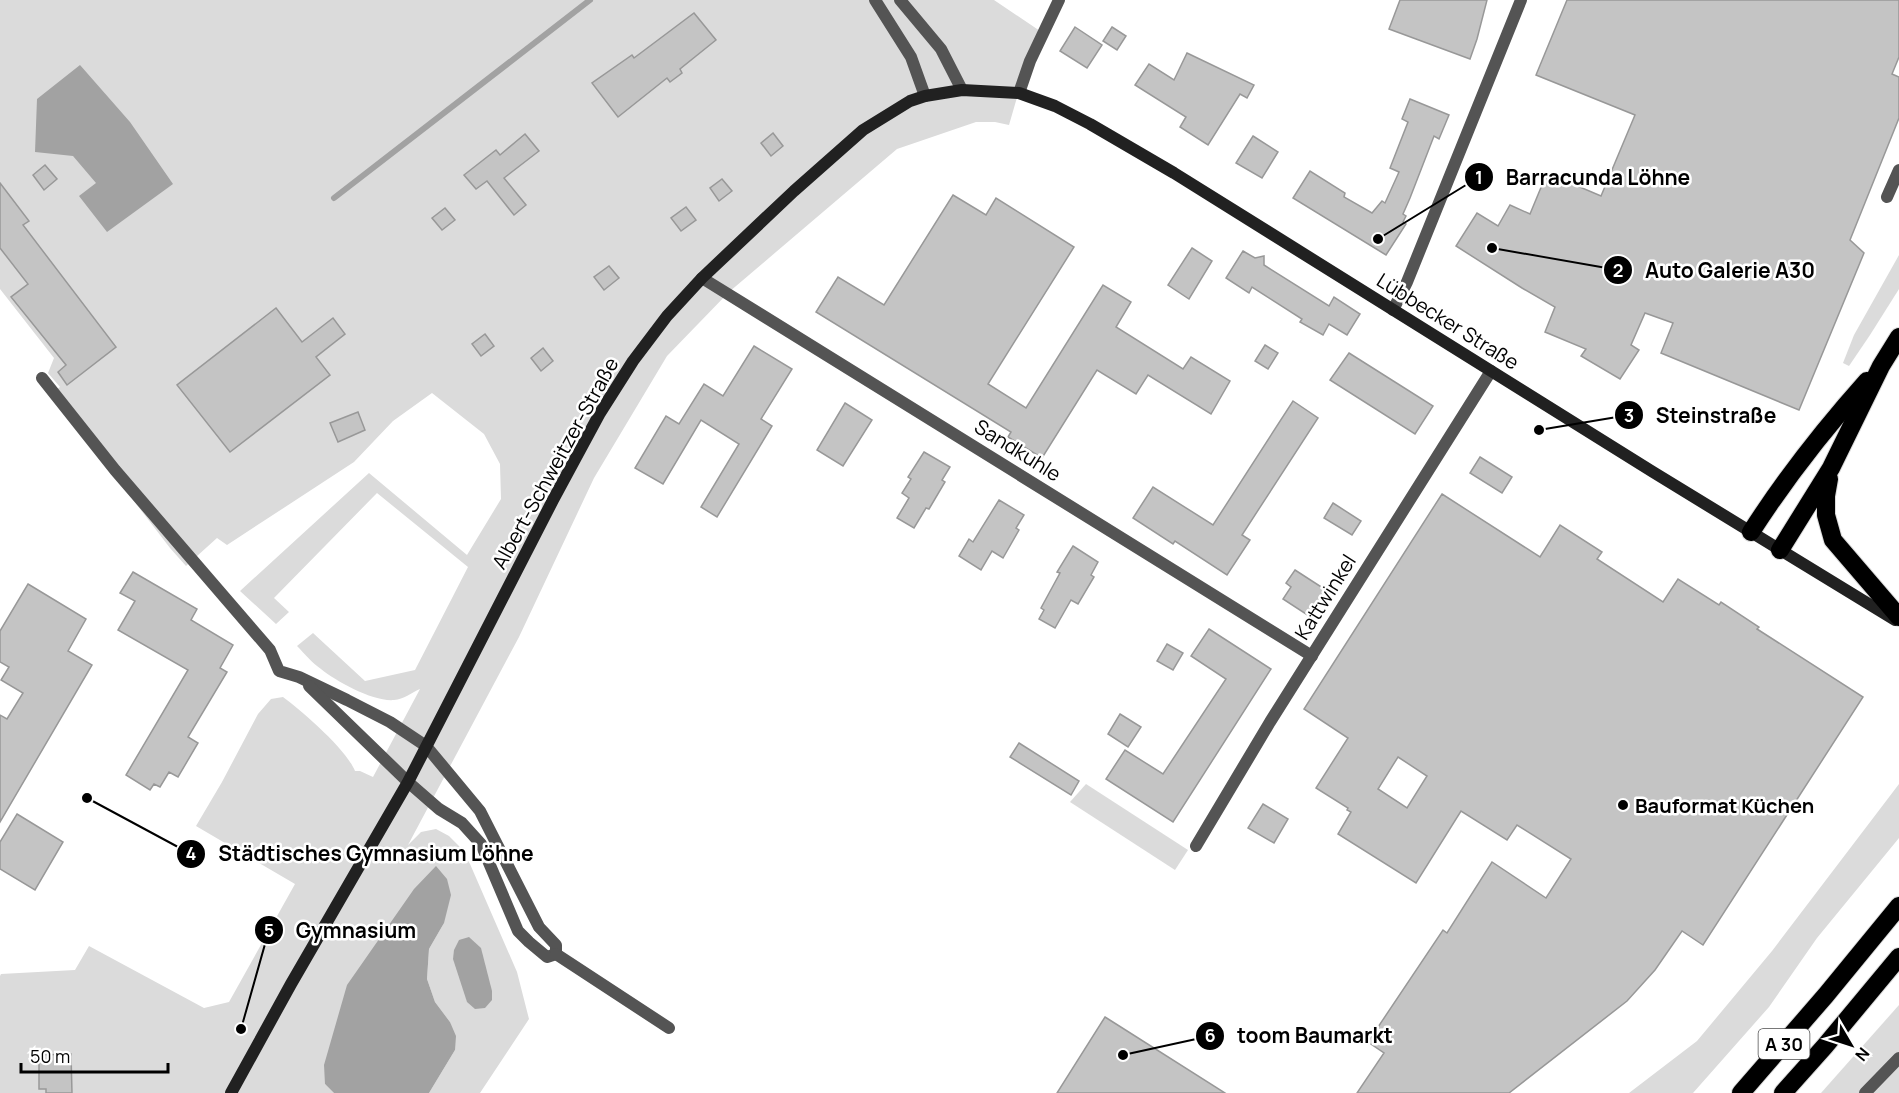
<svg xmlns="http://www.w3.org/2000/svg" width="1899" height="1093" font-family="Manrope,sans-serif">
  <style>
    .green { fill: #dbdbdb }
    .water { fill: #a2a2a2 }
    .lines { fill: none; stroke-linecap: round; stroke-linejoin: round }
    .stream { stroke: #a2a2a2; stroke-width: 6 }
    .building { fill: #c4c4c4; stroke: #989898; stroke-width: 1.5; fill-rule: evenodd }
    .motorway-casing { stroke: #dbdbdb; stroke-width: 20 }
    .minor { stroke: #545454; stroke-width: 12 }
    .tertiary { stroke: #545454; stroke-width: 12 }
    .secondary { stroke: #212121; stroke-width: 12 }
    .motorway { stroke: #000; stroke-width: 18 }
    .poi-dot { fill: #000; stroke: #fff; stroke-width: 2 }
    .labels { text-anchor: middle; dominant-baseline: central; stroke-width: 5; stroke-linejoin: round; paint-order: stroke }
    .shield { fill: #fff; stroke: #4c4c4c; stroke-width: 1.5 }
    .shield-label { font-size: 18px; font-weight: bold; fill: #000 }
    .street-label { font-size: 20px; fill: #000; stroke: #fff }
    .poi-label { font-size: 20px; font-weight: bold; fill: #000; stroke: #fff; text-anchor: start }
    .leader { fill: none; stroke: #000; stroke-width: 2 }
    .callout-dot { fill: #000; stroke: #fff; stroke-width: 2 }
    .mark-label { font-size: 18px; text-anchor: middle; font-weight: bold; fill: #fff }
    .callout-label { font-size: 21px; text-anchor: middle; font-weight: bold; fill: #000; stroke: #fff; stroke-width: 5; stroke-linejoin: round; paint-order: stroke }
  </style>
  <rect width="100%" height="100%" fill="#fff"/>
  <!-- green -->
  <g class="green">
    <path d="M 0,0 L 994,0 L 1040,31 L 1029,56 L 1009,125 L 995,122 L 976,122 L 897,149 L 729,292 L 667,356 L 594,478 L 519,637 L 408,845 L 421,832 L 436,829 L 449,836 L 459,846 L 470,864 L 517,972 L 529,1019 L 480,1093 L 429,1093 L 455,1050 L 450,1022 L 435,1002 L 427,979 L 429,949 L 444,923 L 325,1084 L 334,1093 L 0,1093 L 0,976 L 1,974 L 75,970 L 89,946 L 204,1008 L 229,1002 L 295,884 L 196,826 L 222,782 L 258,714 L 271,699 L 283,697 C 303,712 346,749 355,771 L 360,771 L 373,777 L 420,689 C 411,693 404,699 394,700 C 374,702 337,682 321,669 C 312,663 305,654 297,646 L 313,633 L 365,681 L 415,670 L 468,567 L 377,493 L 274,598 L 289,612 L 276,624 L 240,591 L 369,473 L 467,555 L 501,499 L 500,464 L 484,434 L 432,393 L 393,421 L 354,462 L 227,545 L 217,538 L 186,566 L 170,548 L 51,393 L 60,387 L 48,373 L 54,358 L 0,289 Z"/>
    <path d="M 1899,255 L 1899,289 L 1870,335 L 1849,366 L 1843,363 L 1854,335 Z"/>
    <path d="M 1086,784 L 1188,850 L 1175,870 L 1070,802 Z"/>
    <path d="M 1899,784 L 1899,838 L 1817,938 L 1769,1007 L 1693,1093 L 1629,1093 L 1697,1041 L 1772,951 Z"/>
    <path d="M 1899,1005 L 1899,1093 L 1821,1093 Z"/>
  </g>
  <!-- water -->
  <g class="water">
    <path d="M 80,65 L 130,122 L 173,184 L 107,232 L 79,196 L 96,183 L 73,156 L 35,152 L 37,99 Z"/>
    <path d="M 436,866 L 447,879 L 451,895 L 444,923 L 429,949 L 427,979 L 435,1002 L 450,1022 L 456,1036 L 455,1050 L 429,1093 L 334,1093 L 325,1084 L 324,1065 L 347,985 L 414,889 Z"/>
    <path d="M 469,937 L 481,948 L 492,991 L 492,1000 L 485,1008 L 475,1009 L 467,1002 L 453,959 L 454,950 L 459,940 Z"/>
  </g>
  <g class="lines">
    <!-- stream -->
    <path class="stream" d="M 334,198 L 590,0"/>
  </g>
  <!-- building -->
  <g class="building">
    <path d="M 1400,0 L 1487,0 L 1477,39 L 1470,59 L 1389,29 Z"/>
    <path d="M 1567,0 L 1899,0 L 1899,57 L 1892,74 L 1899,77 L 1899,118 L 1850,240 L 1864,253 L 1799,410 L 1661,353 L 1673,323 L 1645,313 L 1631,345 L 1639,350 L 1620,379 L 1581,356 L 1586,349 L 1545,332 L 1555,307 L 1522,288 L 1456,246 L 1477,213 L 1498,226 L 1510,205 L 1530,214 L 1547,173 L 1601,196 L 1635,115 L 1536,75 Z"/>
    <path d="M 694,13 L 716,40 L 680,69 L 682,73 L 670,82 L 667,78 L 618,117 L 592,83 L 632,55 L 634,58 Z"/>
    <path d="M 1075,27 L 1102,45 L 1087,68 L 1060,51 Z"/>
    <path d="M 1112,27 L 1126,36 L 1117,50 L 1103,41 Z"/>
    <path d="M 1187,53 L 1254,85 L 1247,98 L 1240,94 L 1208,145 L 1180,127 L 1186,117 L 1135,85 L 1149,64 L 1174,80 Z"/>
    <path d="M 1410,99 L 1449,115 L 1439,139 L 1434,136 L 1410,198 L 1403,214 L 1406,216 L 1403,222 L 1406,224 L 1386,255 L 1293,198 L 1310,171 L 1345,193 L 1344,197 L 1372,213 L 1382,201 L 1385,203 L 1399,172 L 1390,168 L 1408,122 L 1402,119 Z"/>
    <path d="M 773,133 L 783,146 L 771,156 L 761,143 Z"/>
    <path d="M 525,134 L 539,151 L 504,178 L 526,205 L 514,215 L 487,181 L 476,189 L 464,175 L 496,150 L 500,155 Z"/>
    <path d="M 1253,136 L 1278,152 L 1262,178 L 1236,163 Z"/>
    <path d="M 45,165 L 57,179 L 44,190 L 33,175 Z"/>
    <path d="M 722,179 L 732,191 L 719,201 L 710,188 Z"/>
    <path d="M 0,183 L 29,221 L 23,225 L 116,347 L 67,385 L 58,372 L 66,365 L 11,297 L 28,284 L 0,248 Z"/>
    <path d="M 953,195 L 986,215 L 996,198 L 1074,247 L 988,384 L 1026,408 L 1103,285 L 1131,302 L 1116,327 L 1183,369 L 1191,357 L 1230,381 L 1211,414 L 1148,375 L 1136,394 L 1097,370 L 1042,458 L 1008,437 L 1011,432 L 816,312 L 838,277 L 884,305 Z"/>
    <path d="M 686,207 L 696,220 L 681,231 L 671,218 Z"/>
    <path d="M 445,208 L 455,220 L 442,230 L 432,218 Z"/>
    <path d="M 1192,248 L 1212,261 L 1189,299 L 1168,285 Z"/>
    <path d="M 1243,251 L 1255,258 L 1264,256 L 1264,265 L 1329,306 L 1334,297 L 1360,314 L 1347,335 L 1329,324 L 1323,335 L 1300,322 L 1302,319 L 1252,287 L 1249,293 L 1226,278 Z"/>
    <path d="M 609,266 L 619,278 L 604,290 L 594,277 Z"/>
    <path d="M 276,308 L 302,342 L 333,318 L 345,334 L 316,357 L 330,375 L 230,452 L 177,385 Z"/>
    <path d="M 485,334 L 494,346 L 481,356 L 472,344 Z"/>
    <path d="M 1265,345 L 1278,353 L 1268,369 L 1255,361 Z"/>
    <path d="M 754,346 L 792,369 L 761,419 L 772,426 L 717,517 L 701,507 L 739,444 L 701,420 L 663,484 L 635,468 L 666,416 L 679,424 L 704,384 L 723,396 Z"/>
    <path d="M 543,348 L 553,361 L 541,371 L 531,358 Z"/>
    <path d="M 1349,353 L 1433,406 L 1415,434 L 1330,380 Z"/>
    <path d="M 1293,401 L 1318,418 L 1242,535 L 1250,540 L 1227,575 L 1175,541 L 1173,544 L 1133,518 L 1153,487 L 1213,525 Z"/>
    <path d="M 845,403 L 872,420 L 843,466 L 817,450 Z"/>
    <path d="M 358,412 L 365,430 L 338,442 L 330,423 Z"/>
    <path d="M 924,452 L 950,467 L 942,480 L 945,482 L 929,509 L 926,508 L 914,528 L 897,518 L 909,498 L 902,493 L 911,479 L 908,477 Z"/>
    <path d="M 1480,457 L 1512,477 L 1502,493 L 1470,473 Z"/>
    <path d="M 1442,494 L 1540,557 L 1560,525 L 1602,552 L 1597,559 L 1663,602 L 1678,579 L 1719,605 L 1721,602 L 1759,627 L 1757,629 L 1863,697 L 1703,945 L 1682,931 L 1655,970 L 1627,1001 L 1509,1093 L 1357,1093 L 1384,1053 L 1368,1042 L 1443,930 L 1447,933 L 1492,862 L 1546,898 L 1571,859 L 1517,825 L 1507,840 L 1461,811 L 1416,883 L 1338,834 L 1351,812 L 1347,810 L 1348,808 L 1316,788 L 1348,738 L 1304,709 ZM 1398,757 L 1427,776 L 1407,808 L 1378,789 Z"/>
    <path d="M 999,500 L 1024,515 L 1016,528 L 1019,530 L 1003,558 L 992,551 L 981,570 L 959,556 L 969,539 L 973,542 Z"/>
    <path d="M 1333,503 L 1361,521 L 1352,535 L 1324,518 Z"/>
    <path d="M 1073,546 L 1098,562 L 1091,575 L 1094,577 L 1078,604 L 1071,600 L 1055,628 L 1039,619 L 1044,610 L 1041,608 L 1060,573 L 1057,572 Z"/>
    <path d="M 1295,570 L 1326,590 L 1309,616 L 1283,599 L 1291,587 L 1286,583 Z"/>
    <path d="M 133,572 L 197,609 L 191,620 L 233,645 L 220,668 L 227,672 L 188,737 L 198,743 L 178,777 L 169,772 L 160,787 L 154,784 L 150,790 L 126,775 L 188,670 L 118,630 L 135,601 L 120,593 Z"/>
    <path d="M 28,584 L 86,619 L 68,651 L 92,665 L 0,822 L 0,715 L 7,719 L 23,693 L 1,680 L 9,667 L 0,662 L 0,631 Z"/>
    <path d="M 1209,629 L 1271,669 L 1173,822 L 1106,779 L 1125,750 L 1163,774 L 1226,679 L 1191,656 Z"/>
    <path d="M 1167,644 L 1183,653 L 1173,670 L 1157,661 Z"/>
    <path d="M 1120,714 L 1141,727 L 1128,747 L 1108,734 Z"/>
    <path d="M 1019,743 L 1079,781 L 1071,795 L 1010,757 Z"/>
    <path d="M 1263,804 L 1288,819 L 1274,843 L 1248,828 Z"/>
    <path d="M 17,814 L 63,842 L 35,890 L 0,869 L 0,842 Z"/>
    <path d="M 1105,1017 L 1225,1093 L 1057,1093 Z"/>
    <path d="M 71,1054 L 72,1093 L 46,1093 L 46,1089 L 39,1089 L 39,1055 Z"/>
  </g>
  <g class="lines">
    <defs>
      <g id="motorway">
        <path d="M 1829,479 L 1826,496 L 1826,515 L 1833,540 L 1899,617"/>
        <path d="M 1751,532 C 1785,479 1825,428 1867,381"/>
        <path d="M 1780,550 L 1831,468 L 1881,366 L 1899,337"/>
        <path d="M 1741,1093 L 1826,995 L 1899,906"/>
        <path d="M 1783,1093 L 1825,1046 L 1899,957"/>
      </g>
    </defs>
    <!-- motorway casing -->
    <use href="#motorway" class="motorway-casing"/>
    <!-- minor -->
    <g class="minor">
      <path d="M 1019,93 L 1030,61 L 1059,0"/>
      <path d="M 1887,197 L 1899,170"/>
      <path d="M 702,278 L 1312,656"/>
      <path d="M 1393,310 L 1407,282 L 1521,0"/>
      <path d="M 42,378 L 115,470 L 270,650 L 279,671 L 299,677 L 347,700 L 390,722 L 426,746 L 480,811 L 539,927 L 556,945 L 556,954"/>
      <path d="M 309,686 L 408,782 L 439,809 L 462,823 L 481,844 L 518,931 L 529,942 L 547,957 L 556,954"/>
      <path d="M 1196,846 L 1270,722 L 1491,371"/>
      <path d="M 556,954 L 669,1028"/>
      <path d="M 1865,1093 L 1899,1058"/>
    </g>
    <!-- tertiary -->
    <g class="tertiary">
      <path d="M 875,0 L 911,57 L 925,96"/>
      <path d="M 900,0 L 941,49 L 962,90"/>
    </g>
    <!-- secondary -->
    <path class="secondary" d="M 231,1093 L 291,984 L 408,782 L 553,500 L 600,413 L 633,361 L 667,316 L 702,278 L 794,191 L 863,130 L 910,101 L 925,96 L 962,90 L 1019,93 L 1055,106 L 1090,124 L 1174,173 L 1653,472 L 1895,620"/>
    <!-- motorway -->
    <use href="#motorway" class="motorway"/>
  </g>
  <!-- markers -->
  <circle class="poi-dot" cx="1623" cy="805" r="6"/>
  <g class="labels">
    <!-- shield labels -->
    <rect class="shield" x="1758.5" y="1029" width="51" height="30" rx="4.5"/>
    <g class="shield-label">
      <text x="1784" y="1044">A 30</text>
    </g>
    <!-- street labels -->
    <g class="street-label">
      <text transform="translate(1448 321) rotate(32)">Lübbecker Straße</text>
      <text transform="translate(1018 450) rotate(32)">Sandkuhle</text>
      <text transform="translate(555 463) rotate(-61)">Albert-Schweitzer-Straße</text>
      <text transform="translate(1325 597) rotate(-58)">Kattwinkel</text>
    </g>
    <!-- poi labels -->
    <g class="poi-label">
      <text x="1635" y="805">Bauformat Küchen</text>
    </g>
  </g>
  <!-- callouts -->
  <path class="leader" d="M1378 239L1479 177M1492 248L1618 270M1539 430L1629 415M87 798L191 854M241 1029L269 930M1123 1055L1210 1036"/>
  <g class="callout-dot">
    <circle cx="1378" cy="239" r="6"/>
    <circle cx="1492" cy="248" r="6"/>
    <circle cx="1539" cy="430" r="6"/>
    <circle cx="87" cy="798" r="6"/>
    <circle cx="241" cy="1029" r="6"/>
    <circle cx="1123" cy="1055" r="6"/>
    <circle cx="1479" cy="177" r="15"/>
    <circle cx="1618" cy="270" r="15"/>
    <circle cx="1629" cy="415" r="15"/>
    <circle cx="191" cy="854" r="15"/>
    <circle cx="269" cy="930" r="15"/>
    <circle cx="1210" cy="1036" r="15"/>
  </g>
  <g class="mark-label">
    <text x="1479" y="184">1</text>
    <text x="1618" y="277">2</text>
    <text x="1629" y="422">3</text>
    <text x="191" y="860">4</text>
    <text x="269" y="937">5</text>
    <text x="1210" y="1042">6</text>
  </g>
  <g class="callout-label">
    <text x="1598" y="185">Barracunda Löhne</text>
    <text x="1730" y="278">Auto Galerie A30</text>
    <text x="1716" y="423">Steinstraße</text>
    <text x="376" y="861">Städtisches Gymnasium Löhne</text>
    <text x="356" y="938">Gymnasium</text>
    <text x="1315" y="1043">toom Baumarkt</text>
  </g>
  <!-- north arrow -->
  <g transform="translate(1851 1045) rotate(129)" stroke="#ffffff" stroke-width="4.5" paint-order="stroke">
  <path d="M0-4.5L10 22L0 15L-10 22Z" fill="#000000"/>
  <text y="-9" font-size="16" font-weight="bold" text-anchor="middle" fill="#000000">N</text>
  </g>
  <!-- scale -->
  <path d="M21 1063v9h147v-9" fill="none" stroke="#000000" stroke-width="3"/>
  <text x="30" y="1063" font-size="18" fill="#000000" stroke="#ffffff" stroke-width="4.5" paint-order="stroke">50 m</text>
</svg>
